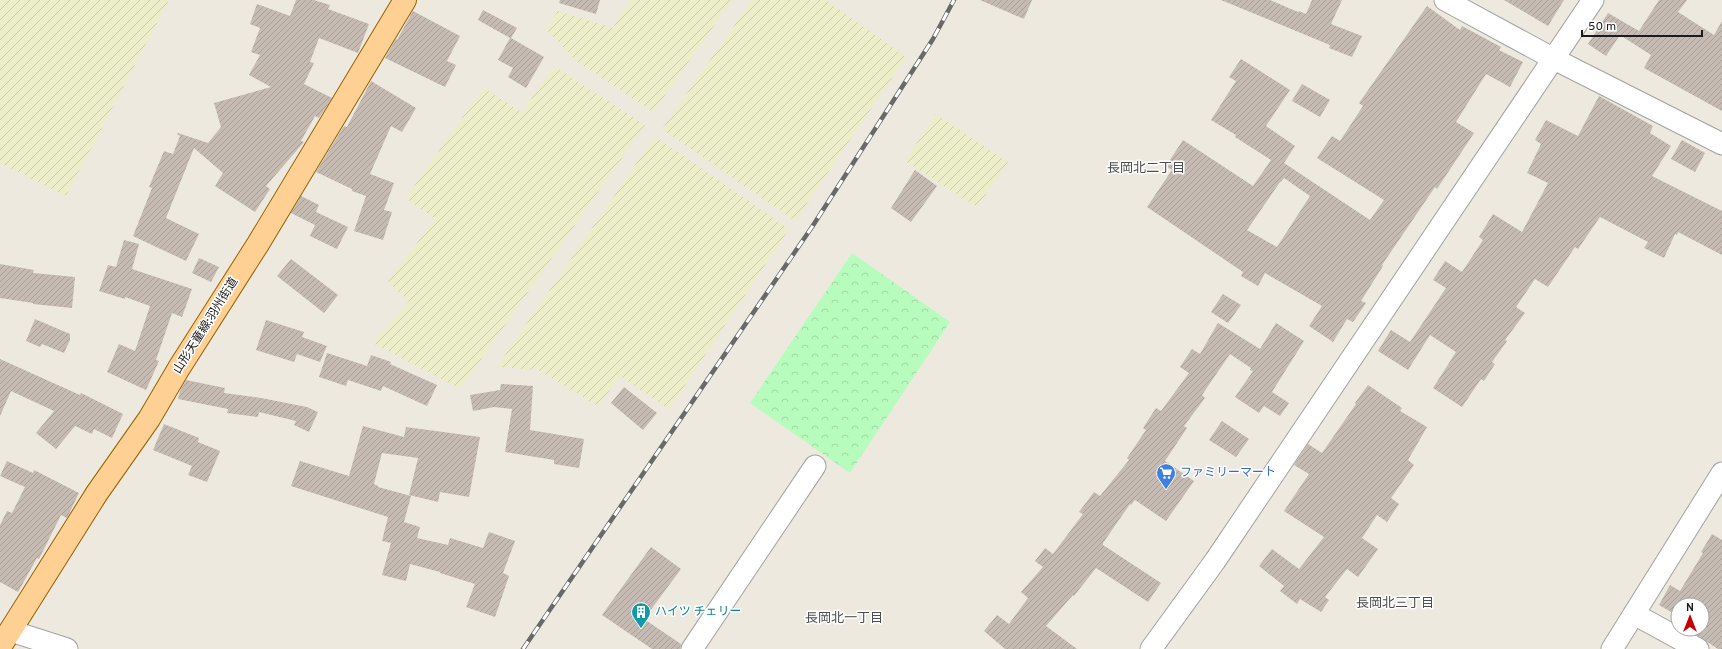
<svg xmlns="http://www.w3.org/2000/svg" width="1722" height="649" font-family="Overpass,'Noto Sans JP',sans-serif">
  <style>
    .farmland { fill: url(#farmland-furrows) }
    .park { fill: url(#park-crowns) }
    .building { fill: url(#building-hatch); fill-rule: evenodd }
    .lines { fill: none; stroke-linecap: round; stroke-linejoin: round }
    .minor-casing { stroke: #a2a2a2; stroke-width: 23 }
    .major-casing { stroke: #926200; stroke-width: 24 }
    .minor { stroke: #fff; stroke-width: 21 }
    .major { stroke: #ffd093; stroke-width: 22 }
    .rail-casing { stroke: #696969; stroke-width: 4.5 }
    .rail { stroke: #fff; stroke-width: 3; stroke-dasharray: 9; stroke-linecap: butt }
    .labels { text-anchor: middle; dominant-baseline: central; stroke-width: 3; stroke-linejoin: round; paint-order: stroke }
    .street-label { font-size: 12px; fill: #1b1b1b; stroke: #fff }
    .shop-label { font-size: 12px; fill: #366cbe; stroke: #fff; text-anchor: start }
    .culture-label { font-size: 12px; fill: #0d838f; stroke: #fff; text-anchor: start }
    .neighbourhood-label { font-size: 13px; fill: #4e4e4e; stroke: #fff }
  </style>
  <defs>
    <pattern id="farmland-furrows" width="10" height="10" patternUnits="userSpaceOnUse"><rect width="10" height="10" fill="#ebeec9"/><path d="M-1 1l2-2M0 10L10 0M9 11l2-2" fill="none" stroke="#c9ccac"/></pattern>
    <pattern id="park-crowns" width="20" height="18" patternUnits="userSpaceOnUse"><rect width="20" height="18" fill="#b8fcbd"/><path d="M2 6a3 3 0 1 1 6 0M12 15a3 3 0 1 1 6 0" fill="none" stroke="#9ed7a2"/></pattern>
    <pattern id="building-hatch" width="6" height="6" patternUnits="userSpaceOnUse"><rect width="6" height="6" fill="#c5bbb3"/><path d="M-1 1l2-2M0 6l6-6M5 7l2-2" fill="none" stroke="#a9a099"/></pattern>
  </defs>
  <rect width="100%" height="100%" fill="#ede9df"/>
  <!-- farmland -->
  <g class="farmland">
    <path d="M 0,0 L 169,0 L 66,196 L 0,163 Z"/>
    <path d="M 630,0 L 732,0 L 653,112 L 576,61 L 546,29 L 558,11 L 613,28 Z"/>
    <path d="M 752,0 L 826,0 L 906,57 L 795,221 L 662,129 Z"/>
    <path d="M 554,66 L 645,125 L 460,389 L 373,343 L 409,301 L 388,282 L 435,219 L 406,198 L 483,88 L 522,112 Z"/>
    <path d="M 936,114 L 1008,162 L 977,207 L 905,161 Z"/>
    <path d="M 655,136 L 789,229 L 669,409 L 620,376 L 598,406 L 538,370 L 497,367 Z"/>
  </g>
  <!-- park -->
  <path class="park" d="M 852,253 L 950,322 L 850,473 L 750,403 Z"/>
  <!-- building -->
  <g class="building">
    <path d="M 296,0 L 314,0 L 330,5 L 328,9 L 369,24 L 358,53 L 319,38 L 310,62 L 314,63 L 304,84 L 332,98 L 319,118 L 315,116 L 301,141 L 304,142 L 266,186 L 270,189 L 255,212 L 215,186 L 223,173 L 194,148 L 166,218 L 199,234 L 186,261 L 133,236 L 152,188 L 149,187 L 164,151 L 173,154 L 180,136 L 177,134 L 178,133 L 208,143 L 221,127 L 214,103 L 271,87 L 249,75 L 260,55 L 251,52 L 260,28 L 250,24 L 257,4 L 290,16 Z"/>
    <path d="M 560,0 L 600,0 L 596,14 L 559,3 Z"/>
    <path d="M 980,0 L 1032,0 L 1024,19 Z"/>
    <path d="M 1221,0 L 1270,0 L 1298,12 L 1299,11 L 1306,14 L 1312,0 L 1342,0 L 1331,24 L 1362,36 L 1352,57 L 1329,48 L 1330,45 Z"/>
    <path d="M 1504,0 L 1564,0 L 1548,26 Z"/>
    <path d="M 1659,0 L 1687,0 L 1678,12 L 1714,35 L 1722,21 L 1722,111 L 1644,68 L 1651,55 L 1620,35 L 1606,56 L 1588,44 L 1608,13 L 1639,31 Z"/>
    <path d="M 1427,6 L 1460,30 L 1462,26 L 1501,47 L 1499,50 L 1523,62 L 1510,87 L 1486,74 L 1456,122 L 1474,133 L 1437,189 L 1435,187 L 1382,265 L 1383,266 L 1361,301 L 1366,303 L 1353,322 L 1347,319 L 1333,342 L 1309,326 L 1322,306 L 1265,273 L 1258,286 L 1241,276 L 1243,272 L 1147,207 L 1172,170 L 1166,166 L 1183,140 L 1253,186 L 1271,160 L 1235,137 L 1236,135 L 1211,120 L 1236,81 L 1229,77 L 1241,59 L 1290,90 L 1266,126 L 1295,146 L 1284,163 L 1370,220 L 1384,200 L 1317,158 L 1332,136 L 1340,141 L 1363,106 L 1359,103 ZM 1284,178 L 1310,196 L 1277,247 L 1247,230 L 1280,182 L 1281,182 Z"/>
    <path d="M 483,10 L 517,28 L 511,38 L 544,57 L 526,88 L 508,77 L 513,68 L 498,60 L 510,38 L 478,20 Z"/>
    <path d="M 413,11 L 460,36 L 447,61 L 456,65 L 445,87 L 385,58 L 396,39 L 397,40 Z"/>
    <path d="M 371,81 L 416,108 L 402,132 L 391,126 L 370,174 L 394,183 L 384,210 L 392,212 L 383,240 L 354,231 L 366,196 L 352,191 L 352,189 L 316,172 L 344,126 L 347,127 Z"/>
    <path d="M 1302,84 L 1330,100 L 1320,117 L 1292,101 Z"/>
    <path d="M 1599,96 L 1653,126 L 1650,133 L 1671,146 L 1652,176 L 1722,211 L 1722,255 L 1678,232 L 1677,235 L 1675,234 L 1664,258 L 1644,248 L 1648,242 L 1600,217 L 1578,249 L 1575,247 L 1548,287 L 1535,279 L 1516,307 L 1525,313 L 1505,340 L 1507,341 L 1492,362 L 1495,364 L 1484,381 L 1481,379 L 1462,407 L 1433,388 L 1456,352 L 1430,335 L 1408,370 L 1378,351 L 1391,330 L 1410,342 L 1446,288 L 1433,280 L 1445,261 L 1462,272 L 1483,240 L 1479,237 L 1493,214 L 1522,232 L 1548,183 L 1527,173 L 1541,144 L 1535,140 L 1546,120 L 1578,136 Z"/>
    <path d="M 1682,140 L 1705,153 L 1695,172 L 1671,159 Z"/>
    <path d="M 915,170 L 937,186 L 911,222 L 891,208 Z"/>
    <path d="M 301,196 L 319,205 L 316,212 L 348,227 L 337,249 L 310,236 L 315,225 L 291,213 Z"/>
    <path d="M 124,240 L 139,244 L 132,269 L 192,289 L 182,317 L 172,313 L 156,360 L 159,361 L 146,390 L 107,372 L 119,344 L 135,351 L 150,306 L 125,297 L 125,299 L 99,291 L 108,265 L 116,267 Z"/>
    <path d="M 199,258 L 219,267 L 211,282 L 192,273 Z"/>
    <path d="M 291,259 L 338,295 L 324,313 L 277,276 Z"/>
    <path d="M 0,264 L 34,270 L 33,273 L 75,277 L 72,308 L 33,304 L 33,303 L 0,298 Z"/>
    <path d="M 1223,294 L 1241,305 L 1228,323 L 1211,312 Z"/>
    <path d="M 35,319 L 70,334 L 70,340 L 64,353 L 42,344 L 40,347 L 26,341 Z"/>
    <path d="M 266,320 L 304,332 L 302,337 L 327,346 L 320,362 L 297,354 L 294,362 L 256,350 Z"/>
    <path d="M 1218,323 L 1260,349 L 1276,323 L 1304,341 L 1272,392 L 1289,403 L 1280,416 L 1264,406 L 1259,413 L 1235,397 L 1253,371 L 1250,370 L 1251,368 L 1230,354 L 1202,395 L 1205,398 L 1184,426 L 1187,428 L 1165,461 L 1194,481 L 1166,521 L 1135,500 L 1131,505 L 1130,504 L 1103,543 L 1103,545 L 1161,583 L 1148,602 L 1096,568 L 1074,596 L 1073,595 L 1046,626 L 1077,649 L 1005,649 L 984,631 L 997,615 L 1009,624 L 1028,598 L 1021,592 L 1043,567 L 1035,561 L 1045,548 L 1053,554 L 1083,514 L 1079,512 L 1094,492 L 1100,496 L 1129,460 L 1127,458 L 1146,430 L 1143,428 L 1156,408 L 1161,411 L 1189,373 L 1180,367 L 1192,349 L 1200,354 Z"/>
    <path d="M 327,353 L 367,366 L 371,355 L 391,362 L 390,364 L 437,385 L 427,406 L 383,386 L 381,391 L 348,380 L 346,386 L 319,377 Z"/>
    <path d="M 0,359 L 80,395 L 81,393 L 123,414 L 112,438 L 94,429 L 92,434 L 75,426 L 56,449 L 36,433 L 54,411 L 11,391 L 0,416 Z"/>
    <path d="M 186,380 L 225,388 L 224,393 L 261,398 L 307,407 L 318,412 L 309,432 L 294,425 L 296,421 L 259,412 L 258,417 L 227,413 L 228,409 L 178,399 L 180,391 Z"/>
    <path d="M 501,384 L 533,386 L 530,430 L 584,439 L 579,468 L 554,464 L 554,460 L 505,452 L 512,409 L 494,407 L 473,411 L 470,395 L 500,390 Z"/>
    <path d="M 1368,385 L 1402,408 L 1400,411 L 1427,427 L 1408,460 L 1414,465 L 1391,498 L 1399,504 L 1387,522 L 1377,515 L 1362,538 L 1378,549 L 1358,577 L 1347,569 L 1325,597 L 1329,600 L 1321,612 L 1300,599 L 1297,604 L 1280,591 L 1284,586 L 1259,566 L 1272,549 L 1299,569 L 1324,537 L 1284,511 L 1309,474 L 1294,465 L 1308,444 L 1322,453 L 1356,404 L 1355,403 Z"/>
    <path d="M 624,387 L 657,413 L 643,430 L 611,403 Z"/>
    <path d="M 1222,421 L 1249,439 L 1236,457 L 1209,440 Z"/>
    <path d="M 164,424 L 199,438 L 198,442 L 220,451 L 207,482 L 188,475 L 192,466 L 153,450 Z"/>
    <path d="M 363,426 L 404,437 L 406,427 L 480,437 L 469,497 L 440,492 L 438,502 L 409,495 L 418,458 L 382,453 L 374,484 L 378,486 L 378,487 L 411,496 L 404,522 L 420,527 L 417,538 L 448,545 L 450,538 L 483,548 L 489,532 L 515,541 L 503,573 L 509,576 L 495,617 L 466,607 L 475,584 L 440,573 L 440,572 L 410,564 L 406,581 L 382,575 L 391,543 L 382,541 L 388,517 L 291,486 L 300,461 L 349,476 Z"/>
    <path d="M 7,461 L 33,473 L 34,470 L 79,493 L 67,518 L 61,515 L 39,559 L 37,558 L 18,592 L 0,582 L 0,525 L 7,511 L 12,513 L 25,487 L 0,476 Z"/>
    <path d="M 1712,534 L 1722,540 L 1722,649 L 1718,649 L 1695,634 L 1698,629 L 1702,629 L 1702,605 L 1678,605 L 1678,616 L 1659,605 L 1670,585 L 1680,591 L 1703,553 L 1701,552 Z"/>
    <path d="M 651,547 L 681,569 L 644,619 L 681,644 L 680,649 L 652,649 L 602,615 Z"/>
  </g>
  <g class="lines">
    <defs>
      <g id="minor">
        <path d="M 1445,0 L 1554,59 L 1722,144"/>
        <path d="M 1634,614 L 1698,649"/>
        <path d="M 11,631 L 67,649"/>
        <path d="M 692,649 L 815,466"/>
        <path d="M 1151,649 L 1215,561 L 1593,0"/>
        <path d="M 1612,649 L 1722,473"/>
      </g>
      <path id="major" d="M 0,647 L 97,493 L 149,419 L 179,368 L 258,244 L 405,0"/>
    </defs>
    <!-- minor casing -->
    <use href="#minor" class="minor-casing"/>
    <!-- major casing -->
    <use href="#major" class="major-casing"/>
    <!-- minor -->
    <use href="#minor" class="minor"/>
    <!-- major -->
    <use href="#major" class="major"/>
    <defs>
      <path id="rail" d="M 523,649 L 812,227 L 933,39 L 954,0"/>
    </defs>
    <!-- rail casing -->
    <use href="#rail" class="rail-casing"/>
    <!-- rail -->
    <use href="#rail" class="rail"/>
  </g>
  <!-- icons -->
  <defs>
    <symbol id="supermarket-pin" viewBox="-11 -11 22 30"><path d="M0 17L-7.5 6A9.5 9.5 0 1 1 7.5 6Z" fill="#3f7fe0" stroke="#fff"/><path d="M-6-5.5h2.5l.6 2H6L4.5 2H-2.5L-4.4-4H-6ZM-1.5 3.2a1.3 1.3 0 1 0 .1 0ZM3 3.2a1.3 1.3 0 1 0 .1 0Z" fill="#fff"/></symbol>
    <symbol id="building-pin" viewBox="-11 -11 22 30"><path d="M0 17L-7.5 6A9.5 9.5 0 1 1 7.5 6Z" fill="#0f9aa8" stroke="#fff"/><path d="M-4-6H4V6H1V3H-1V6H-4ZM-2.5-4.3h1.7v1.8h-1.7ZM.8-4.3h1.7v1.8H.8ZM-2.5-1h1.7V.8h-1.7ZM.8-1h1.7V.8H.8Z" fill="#fff"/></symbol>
  </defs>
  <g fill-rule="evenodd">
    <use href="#supermarket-pin" x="1155" y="462" width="22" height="30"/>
    <use href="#building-pin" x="630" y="601" width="22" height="30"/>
  </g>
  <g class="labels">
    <!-- street labels -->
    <g class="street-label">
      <text transform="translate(206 326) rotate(-58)">山形天童線;羽州街道</text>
    </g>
    <!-- shop labels -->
    <g class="shop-label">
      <text x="1180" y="473">ファミリーマート</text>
    </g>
    <!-- culture labels -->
    <g class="culture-label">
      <text x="655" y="612">ハイツ チェリー</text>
    </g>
    <!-- neighbourhood labels -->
    <g class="neighbourhood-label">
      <text x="1146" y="169">長岡北二丁目</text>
      <text x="1395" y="604">長岡北三丁目</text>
      <text x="844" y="619">長岡北一丁目</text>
    </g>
  </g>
  <!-- north arrow -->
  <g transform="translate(1690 617)"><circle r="19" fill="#ffffff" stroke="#a4a4a4"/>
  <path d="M0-3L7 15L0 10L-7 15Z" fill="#c60000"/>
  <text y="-6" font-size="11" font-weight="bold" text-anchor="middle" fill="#1b1b1b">N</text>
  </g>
  <!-- scale -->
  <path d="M1582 30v6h120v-6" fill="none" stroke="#1b1b1b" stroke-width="2"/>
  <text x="1588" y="30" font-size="12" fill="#1b1b1b" stroke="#ffffff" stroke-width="3" paint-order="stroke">50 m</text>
</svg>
